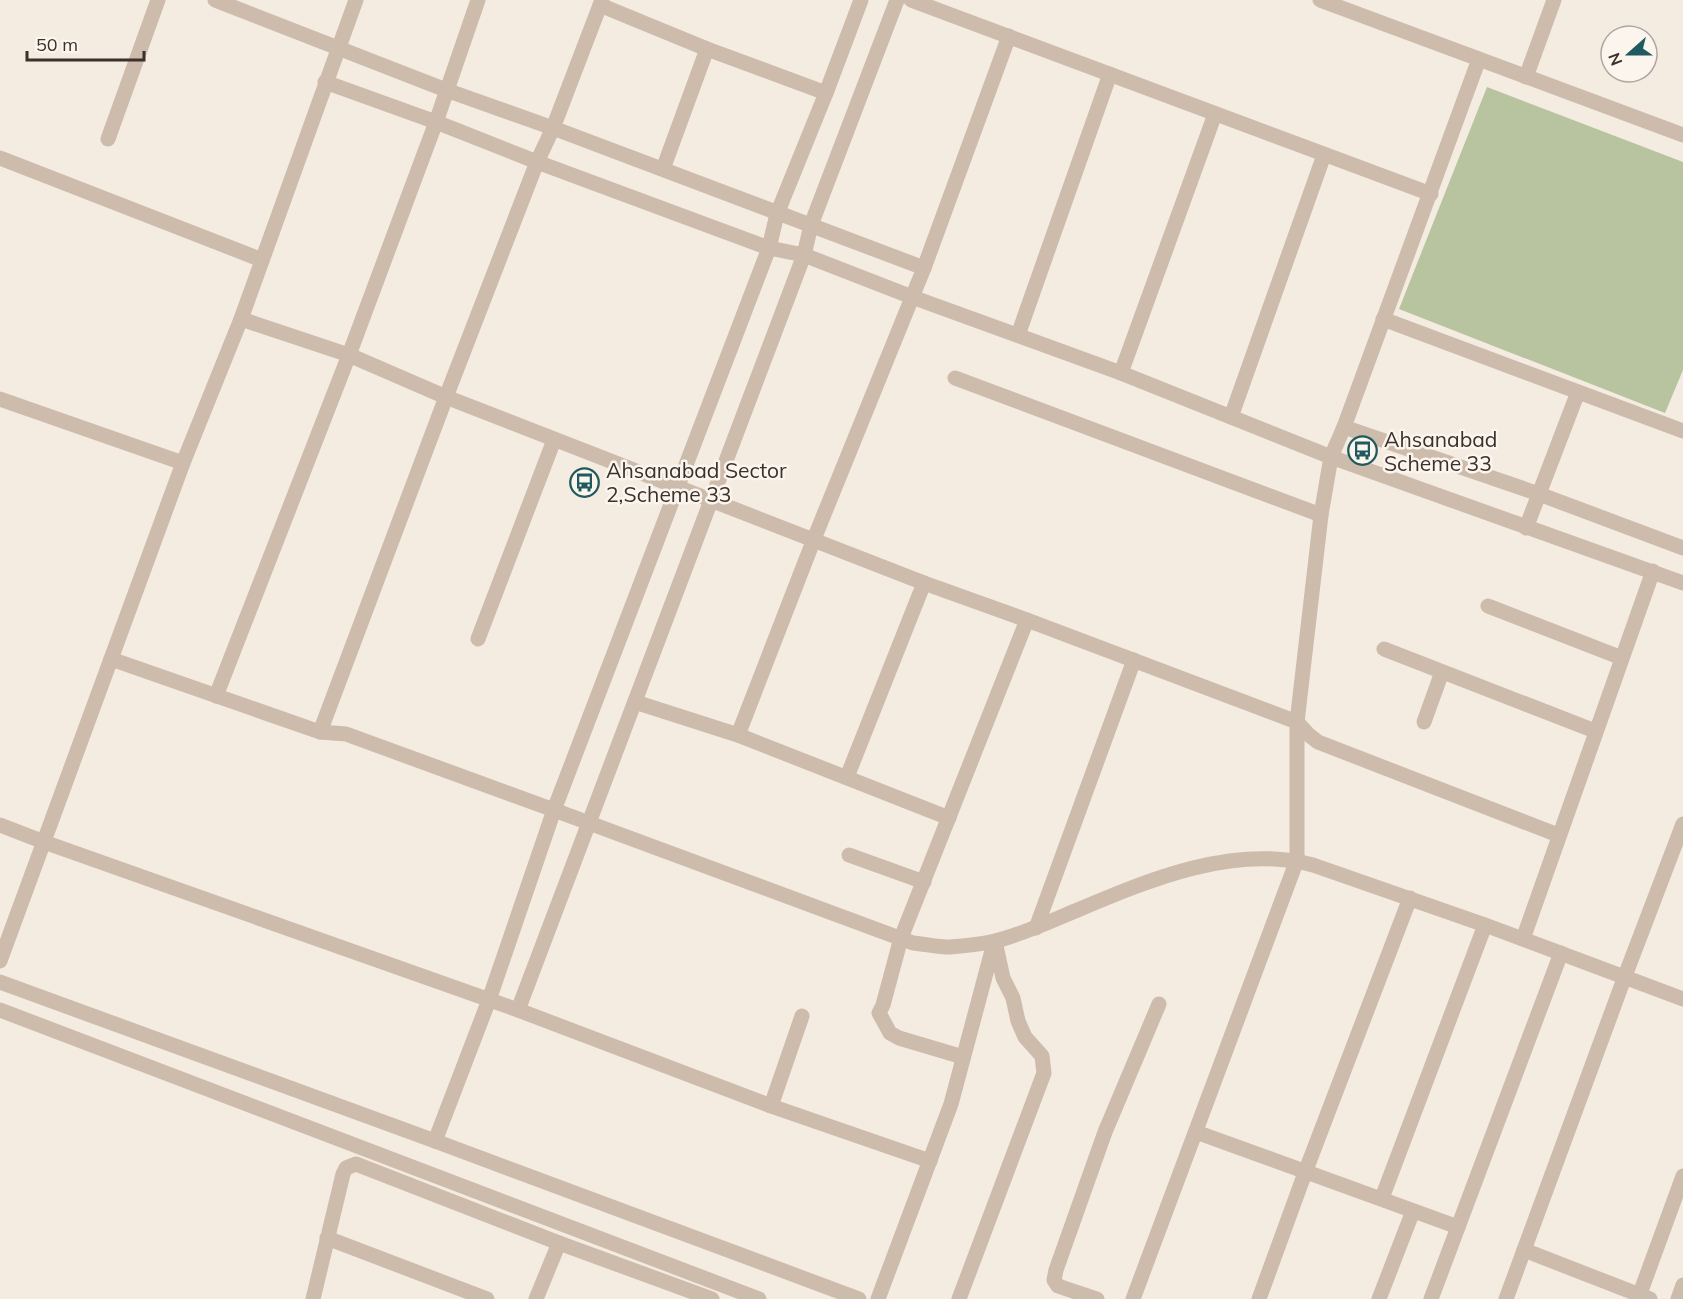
<svg xmlns="http://www.w3.org/2000/svg" width="1683" height="1299" font-family="Mulish,sans-serif">
  <style>
    .green { fill: #b8c4a0 }
    .lines { fill: none; stroke-linecap: round; stroke-linejoin: round }
    .minor { stroke: #cdbbac; stroke-width: 15 }
    .labels { text-anchor: middle; dominant-baseline: central; stroke-width: 5; stroke-linejoin: round; paint-order: stroke }
    .poi-label { font-size: 21px; fill: #3b302b; stroke: #fbf5ee; text-anchor: start }
  </style>
  <rect width="100%" height="100%" fill="#f4ebe1"/>
  <!-- green -->
  <path class="green" d="M 1487,87 L 1683,162 L 1683,370 L 1665,413 L 1399,309 Z"/>
  <g class="lines">
    <!-- minor -->
    <g class="minor">
      <path d="M 215,0 L 446,90 L 553,128 L 924,268"/>
      <path d="M 861,0 L 826,93 L 777,214 L 769,248 L 554,810 L 913,943 C 925,944 938,947 950,947 C 964,946 981,944 995,941 C 1024,934 1053,920 1080,909 C 1151,879 1235,844 1313,865 L 1485,925 L 1683,999"/>
      <path d="M 911,0 L 1431,194"/>
      <path d="M 1320,0 L 1683,135"/>
      <path d="M 600,5 L 707,49 L 826,93"/>
      <path d="M 1526,77 L 1554,0"/>
      <path d="M 325,82 L 436,122 L 537,162 L 769,248 L 804,255 L 912,297 L 1121,373 L 1331,457 L 1683,583"/>
      <path d="M 108,139 L 158,0"/>
      <path d="M 0,158 L 262,260"/>
      <path d="M 663,169 L 707,49"/>
      <path d="M 241,319 L 349,355 L 446,397 L 924,583 L 1027,620 L 1297,722 L 1309,735 L 1318,742 L 1558,835"/>
      <path d="M 1383,319 L 1683,431"/>
      <path d="M 1018,335 L 1110,74"/>
      <path d="M 1121,373 L 1215,114"/>
      <path d="M 955,378 L 1321,515"/>
      <path d="M 0,399 L 183,463"/>
      <path d="M 1231,417 L 1324,155"/>
      <path d="M 1344,427 L 1539,494 L 1683,548"/>
      <path d="M 1526,528 L 1578,392"/>
      <path d="M 1488,606 L 1622,658"/>
      <path d="M 478,639 L 554,440"/>
      <path d="M 1384,649 L 1595,731"/>
      <path d="M 111,659 L 320,732 L 346,734 L 554,810 L 489,1000 L 435,1141"/>
      <path d="M 216,696 L 349,355 L 436,122 L 478,0"/>
      <path d="M 635,702 L 738,735 L 949,818"/>
      <path d="M 1424,722 L 1442,672"/>
      <path d="M 320,732 L 446,397 L 537,162 L 553,128 L 602,0"/>
      <path d="M 738,735 L 814,539 L 924,268 L 1009,36"/>
      <path d="M 847,777 L 924,583"/>
      <path d="M 0,825 L 44,842 L 518,1010 L 804,255 L 811,225 L 897,0"/>
      <path d="M 849,855 L 924,882"/>
      <path d="M 1036,928 L 1134,660"/>
      <path d="M 1523,939 L 1653,571"/>
      <path d="M 0,961 L 183,463 L 241,319 L 356,0"/>
      <path d="M 0,982 L 435,1141 L 859,1299"/>
      <path d="M 0,1010 L 759,1299"/>
      <path d="M 518,1010 L 771,1106 L 930,1161"/>
      <path d="M 963,1057 L 899,1038 L 890,1033 L 879,1013 L 883,1005 L 901,938 L 1027,620"/>
      <path d="M 771,1106 L 802,1016"/>
      <path d="M 1196,1132 L 1458,1227"/>
      <path d="M 1382,1198 L 1485,925"/>
      <path d="M 327,1238 L 487,1299"/>
      <path d="M 1524,1250 L 1650,1299"/>
      <path d="M 313,1299 L 343,1174 L 346,1168 L 356,1164 L 559,1243 L 712,1299"/>
      <path d="M 536,1299 L 559,1243"/>
      <path d="M 878,1299 L 951,1104 L 994,943"/>
      <path d="M 959,1299 L 1044,1073 L 1042,1056 L 1025,1037 L 1018,1021 L 1013,998 L 1003,978 L 995,941"/>
      <path d="M 1097,1299 L 1058,1286 L 1054,1280 L 1056,1270 L 1105,1132 L 1159,1004"/>
      <path d="M 1133,1299 L 1297,860 L 1297,722 L 1321,515 L 1331,457 L 1344,427 L 1479,59"/>
      <path d="M 1259,1299 L 1306,1170 L 1410,898"/>
      <path d="M 1379,1299 L 1413,1211"/>
      <path d="M 1431,1299 L 1561,953"/>
      <path d="M 1506,1299 L 1625,976 L 1683,824"/>
      <path d="M 1638,1299 L 1683,1176"/>
      <path d="M 1678,1299 L 1683,1285"/>
    </g>
  </g>
  <!-- icons -->
  <defs>
    <symbol id="bus-ring" viewBox="-11 -11 22 22"><circle r="9.5" fill="#fbf5ee" stroke="#1f5a5e" stroke-width="1.5"/><path d="M-5-6H5V4H4V6H2V4H-2V6H-4V4H-5ZM-3.5-4V0h7V-4ZM-3.5 1.2v1.5H-2V1.2ZM2 1.2v1.5H3.5V1.2Z" fill="#1f5a5e"/></symbol>
  </defs>
  <g fill-rule="evenodd">
    <use href="#bus-ring" x="1346" y="434" width="33" height="33"/>
    <use href="#bus-ring" x="568" y="466" width="33" height="33"/>
  </g>
  <g class="labels">
    <!-- poi labels -->
    <g class="poi-label">
      <text x="1384" y="439">Ahsanabad<tspan x="1384" dy="24">Scheme 33</tspan></text>
      <text x="606" y="470">Ahsanabad Sector<tspan x="606" dy="24">2,Scheme 33</tspan></text>
    </g>
  </g>
  <!-- north arrow -->
  <g transform="translate(1629 54) rotate(249)"><circle r="28" fill="#fbf5ee" stroke="#aea6a0" stroke-width="1.5"/>
  <path d="M0-4.5L10 22L0 15L-10 22Z" fill="#1f5a5e"/>
  <text y="-9" font-size="16" font-weight="bold" text-anchor="middle" fill="#3b302b">N</text>
  </g>
  <!-- scale -->
  <path d="M27 51v9h117v-9" fill="none" stroke="#3b302b" stroke-width="3"/>
  <text x="36" y="51" font-size="18" fill="#3b302b" stroke="#fbf5ee" stroke-width="4.5" paint-order="stroke">50 m</text>
</svg>
